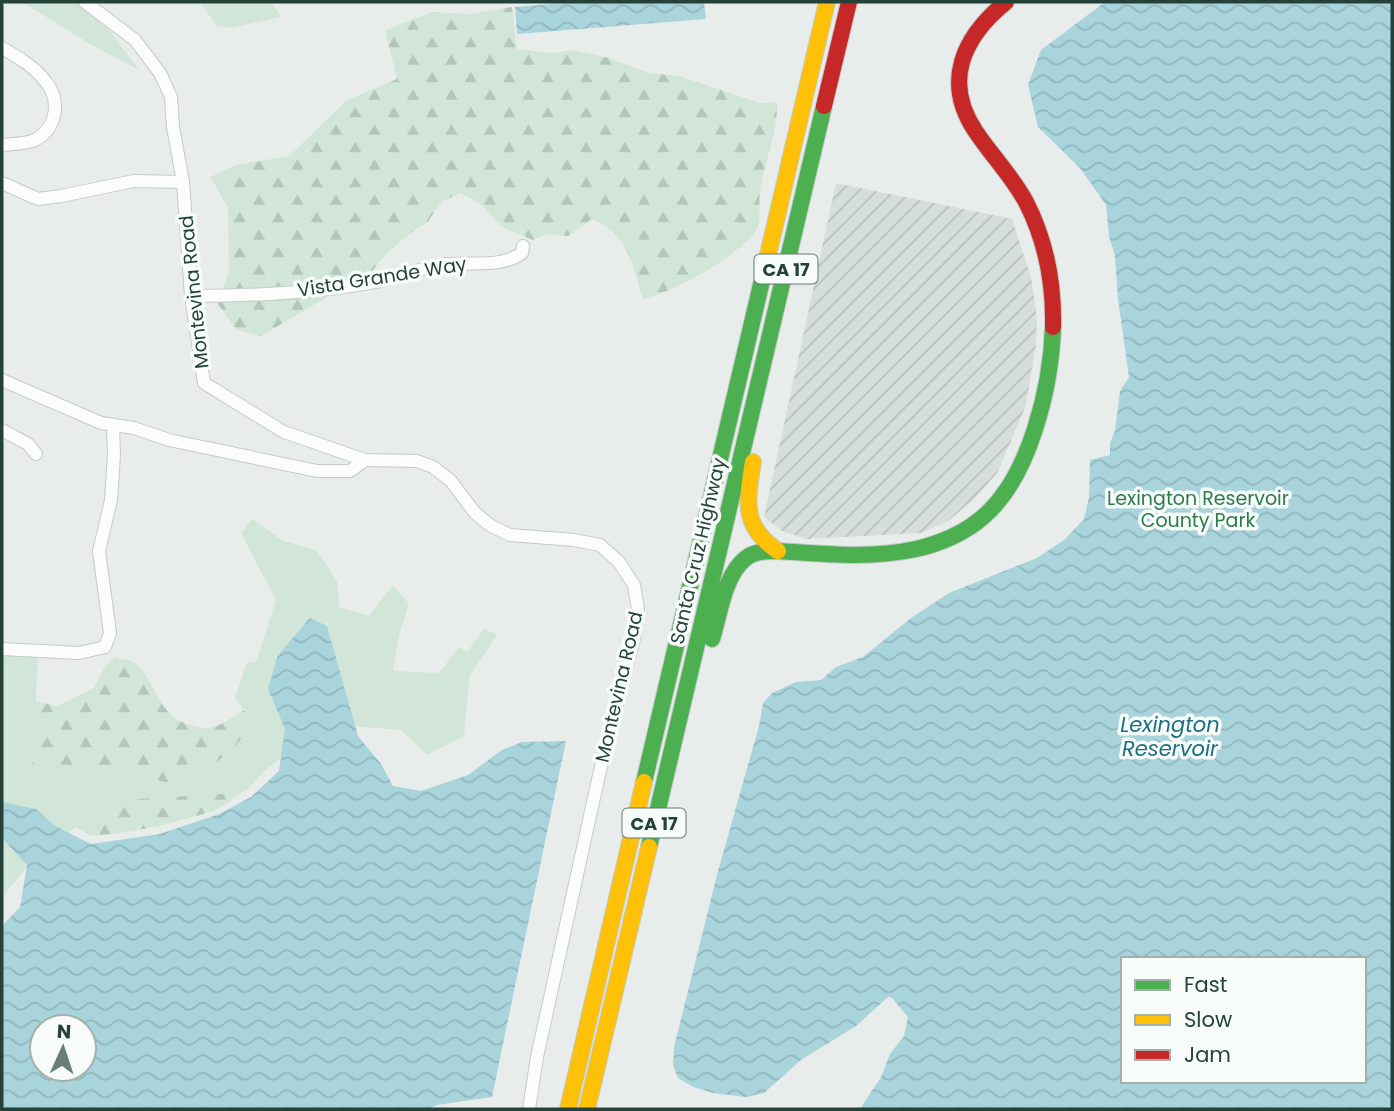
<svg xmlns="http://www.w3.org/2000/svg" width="1394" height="1111" font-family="Poppins,sans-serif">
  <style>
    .industrial { fill: url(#industrial-furrows) }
    .forest { fill: url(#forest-firs) }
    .park { fill: #d1e6d8 }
    .water { fill: url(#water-waves); fill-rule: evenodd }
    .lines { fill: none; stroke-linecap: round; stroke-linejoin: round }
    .street-casing { stroke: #c5cac8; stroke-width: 14 }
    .fast-casing { stroke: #c3cbc8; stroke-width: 18 }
    .slow-casing { stroke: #c3cbc8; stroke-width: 18 }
    .jam-casing { stroke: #c3cbc8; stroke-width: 18 }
    .street { stroke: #fcfcfc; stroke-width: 12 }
    .fast { stroke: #4caf50; stroke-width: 16 }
    .slow { stroke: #ffc107; stroke-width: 16 }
    .jam { stroke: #c62828; stroke-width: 16 }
    .labels { text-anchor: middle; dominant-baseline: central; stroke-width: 7; stroke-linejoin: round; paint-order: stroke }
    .shield { fill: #f7fbf9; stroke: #637a73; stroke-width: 2 }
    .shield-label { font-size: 18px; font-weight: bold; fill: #24423a }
    .street-label { font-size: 19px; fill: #24423a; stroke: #f7fbf9 }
    .park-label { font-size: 19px; fill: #2d7a4b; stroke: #f7fbf9 }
    .water-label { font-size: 21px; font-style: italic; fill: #1c6f80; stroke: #f7fbf9 }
  </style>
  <defs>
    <pattern id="industrial-furrows" width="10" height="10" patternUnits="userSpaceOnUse" patternTransform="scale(1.75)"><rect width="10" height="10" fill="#d6dedb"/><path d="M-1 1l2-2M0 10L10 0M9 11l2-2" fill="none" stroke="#b8c0bd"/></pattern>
    <pattern id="forest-firs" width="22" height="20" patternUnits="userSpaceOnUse" patternTransform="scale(1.75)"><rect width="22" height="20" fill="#d1e6d8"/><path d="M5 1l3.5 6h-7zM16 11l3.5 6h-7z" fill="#b3c6ba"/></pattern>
    <pattern id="water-waves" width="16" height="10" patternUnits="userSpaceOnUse" patternTransform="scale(1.75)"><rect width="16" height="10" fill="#a9d4db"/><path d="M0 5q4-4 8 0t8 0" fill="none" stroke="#91b7bd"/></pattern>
  </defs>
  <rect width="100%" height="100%" fill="#e8edeb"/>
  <!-- industrial -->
  <path class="industrial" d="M 836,183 L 1012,219 L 1031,277 L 1037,319 L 1036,345 L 1026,405 L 998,472 L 972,501 L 948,521 L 921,533 L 806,539 L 782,531 L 764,517 Z"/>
  <!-- forest -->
  <g class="forest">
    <path d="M 512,7 L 517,49 L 553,53 L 573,50 L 608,58 L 649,73 L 679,76 L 760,103 L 777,102 C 778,134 764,162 760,192 C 758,205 763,224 754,234 C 729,261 678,290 643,299 C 631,262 630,236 592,219 L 568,236 L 547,234 L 533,240 L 502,227 L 482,205 L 461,193 L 445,200 L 436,209 L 428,222 L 412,232 L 386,254 L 373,270 L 261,336 L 237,330 L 217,303 L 229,272 L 228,207 L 210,177 L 236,165 L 289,156 L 347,100 L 397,79 L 385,30 L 432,12 L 469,14 Z"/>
    <path d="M 115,657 C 120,659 126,659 131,661 C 155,673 154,713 187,724 C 196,727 205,729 214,727 C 230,722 240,709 257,705 L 273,761 L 249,788 L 215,811 L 159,826 L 120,833 L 91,836 L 60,818 L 2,795 L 36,681 L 36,701 L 57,706 L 94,688 L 104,668 Z"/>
  </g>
  <!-- park -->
  <g class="park">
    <path d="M 22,2 L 78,2 L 95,12 L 139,70 L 90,44 Z"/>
    <path d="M 200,2 L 271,2 L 281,17 L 231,28 L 217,26 Z"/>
    <path d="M 252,519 L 283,541 L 316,550 L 337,581 L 339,607 L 369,616 L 393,585 L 409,604 L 399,635 L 393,671 L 439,673 L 459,647 L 467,652 L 484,629 L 497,635 L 470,675 L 464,736 L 427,755 L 401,730 L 324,724 L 236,793 L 120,800 L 40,850 L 2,898 L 2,652 L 38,656 L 32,764 L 75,773 L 126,773 L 165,782 L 194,778 L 230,752 L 254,724 L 235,698 L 247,662 L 256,662 L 276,600 L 241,533 Z"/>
  </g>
  <!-- water -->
  <g class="water">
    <path d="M 575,2 L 704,2 L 706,19 L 517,34 L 515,7 Z"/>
    <path d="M 1105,2 L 1392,2 L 1392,1109 L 860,1109 L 881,1077 L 890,1054 L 904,1036 L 908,1017 L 892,998 L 888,997 L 856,1026 L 801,1060 L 764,1093 L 746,1097 L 713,1093 L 693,1087 L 678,1078 L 673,1065 L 674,1047 L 718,871 L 759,726 L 763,703 L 772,693 L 796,682 L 821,680 L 836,667 L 863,657 L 911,618 L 949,593 L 1037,558 L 1064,540 L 1084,519 L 1089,497 L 1090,460 L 1110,455 L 1110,443 L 1115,431 L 1120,391 L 1129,377 L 1118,299 L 1115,256 L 1109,236 L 1106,205 L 1080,168 L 1038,127 L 1028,85 L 1041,50 ZM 1123,959 L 1364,959 L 1364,1081 L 1123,1081 Z"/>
    <path d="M 310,618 L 327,626 L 358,736 L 381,764 L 393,786 L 421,791 L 468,775 L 502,750 L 522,742 L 566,741 L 492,1097 L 437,1105 L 428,1109 L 2,1109 L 2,926 L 20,907 L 27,865 L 2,838 L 2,802 L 36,809 L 55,826 L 91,844 L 160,834 L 219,814 L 251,797 L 279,771 L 285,729 L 268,689 L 278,655 ZM 42,1027 L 84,1027 L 84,1069 L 42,1069 Z"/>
  </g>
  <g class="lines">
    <defs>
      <g id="street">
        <path d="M 85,2 L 135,40 L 160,73 L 171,97 L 173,127 L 183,182 L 191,296 L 204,383 L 284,432 L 365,460 L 417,461 L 433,467 L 451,481 L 475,513 L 491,526 L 510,535 L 574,540 L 600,545 L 619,562 L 634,585 L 638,609 L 635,635 L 599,775 L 537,1057 L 529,1109"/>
        <path d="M 2,48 C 18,57 35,67 46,82 C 61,101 57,128 35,140 C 26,144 12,144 2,145"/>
        <path d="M 2,183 L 38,199 L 61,196 L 134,181 L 183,182"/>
        <path d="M 191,296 C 252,296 315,293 375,282 C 396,278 417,270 438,265 C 464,260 499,270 522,253 L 523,246"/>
        <path d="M 2,380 L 101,423 L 134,428 L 169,440 L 317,471 L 350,471 L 365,460"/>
        <path d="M 2,430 L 28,444 L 36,454"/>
        <path d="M 2,649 L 79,653 L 105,647 L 110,633 L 99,551 L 111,500 L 114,455 L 113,426"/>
      </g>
      <g id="fast">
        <path d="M 778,551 C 824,554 871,559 916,549 C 939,544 965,533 983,517 C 1030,477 1051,387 1053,327"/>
        <path d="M 712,639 C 720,614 724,575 746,558 C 755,551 767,551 778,551"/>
        <path d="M 644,782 L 768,255"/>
        <path d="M 649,847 L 824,106"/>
      </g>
      <g id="slow">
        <path d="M 768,255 L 827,2"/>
        <path d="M 753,462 C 747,501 741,526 778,551"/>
        <path d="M 568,1109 L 644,782"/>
        <path d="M 587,1109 L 649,847"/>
      </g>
      <g id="jam">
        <path d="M 1006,2 C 963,37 942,82 976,132 C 992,156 1012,176 1026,202 C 1046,241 1054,283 1053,327"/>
        <path d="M 824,106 L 849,2"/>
      </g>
    </defs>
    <!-- street casing -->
    <use href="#street" class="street-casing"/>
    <!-- fast casing -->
    <use href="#fast" class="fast-casing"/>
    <!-- slow casing -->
    <use href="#slow" class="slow-casing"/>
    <!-- jam casing -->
    <use href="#jam" class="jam-casing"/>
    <!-- street -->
    <use href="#street" class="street"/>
    <!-- fast -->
    <use href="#fast" class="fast"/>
    <!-- slow -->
    <use href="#slow" class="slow"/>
    <!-- jam -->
    <use href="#jam" class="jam"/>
  </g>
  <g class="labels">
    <!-- shield labels -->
    <g class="shield">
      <rect x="754.5" y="254.5" width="63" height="29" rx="5"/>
      <rect x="622.5" y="808.5" width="63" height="29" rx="5"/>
    </g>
    <g class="shield-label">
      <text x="786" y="269">CA 17</text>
      <text x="654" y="823">CA 17</text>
    </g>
    <!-- street labels -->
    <g class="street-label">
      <text transform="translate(382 277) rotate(-9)">Vista Grande Way</text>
      <text transform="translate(194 292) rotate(-96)">Montevina Road</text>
      <text transform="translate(698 551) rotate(-77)">Santa Cruz Highway</text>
      <text transform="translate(619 687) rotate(-77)">Montevina Road</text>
    </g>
    <!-- park labels -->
    <g class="park-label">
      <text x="1198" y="498">Lexington Reservoir<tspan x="1198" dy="22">County Park</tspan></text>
    </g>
    <!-- water labels -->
    <g class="water-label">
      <text x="1170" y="724">Lexington<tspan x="1170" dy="24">Reservoir</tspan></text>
    </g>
  </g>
  <!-- border -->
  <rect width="1394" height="1111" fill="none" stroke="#24423a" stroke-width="7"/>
  <!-- legend -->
  <rect x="1121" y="957" width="245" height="126" fill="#f7fbf9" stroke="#a3b1ad" stroke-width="2"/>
  <rect x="1135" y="980" width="35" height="10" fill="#4caf50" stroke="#a3b1ad" stroke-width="2"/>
  <text x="1184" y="992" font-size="21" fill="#24423a">Fast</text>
  <rect x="1135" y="1015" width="35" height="10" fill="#ffc107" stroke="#a3b1ad" stroke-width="2"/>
  <text x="1184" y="1027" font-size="21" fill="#24423a">Slow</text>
  <rect x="1135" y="1050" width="35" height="10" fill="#c62828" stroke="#a3b1ad" stroke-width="2"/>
  <text x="1184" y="1062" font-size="21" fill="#24423a">Jam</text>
  <!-- north arrow -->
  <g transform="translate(63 1048) rotate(3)"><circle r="33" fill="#f7fbf9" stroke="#a3b1ad" stroke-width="2"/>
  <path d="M0-5L12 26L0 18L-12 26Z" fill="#697e78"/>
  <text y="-10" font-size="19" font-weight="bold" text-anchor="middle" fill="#24423a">N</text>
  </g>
</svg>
